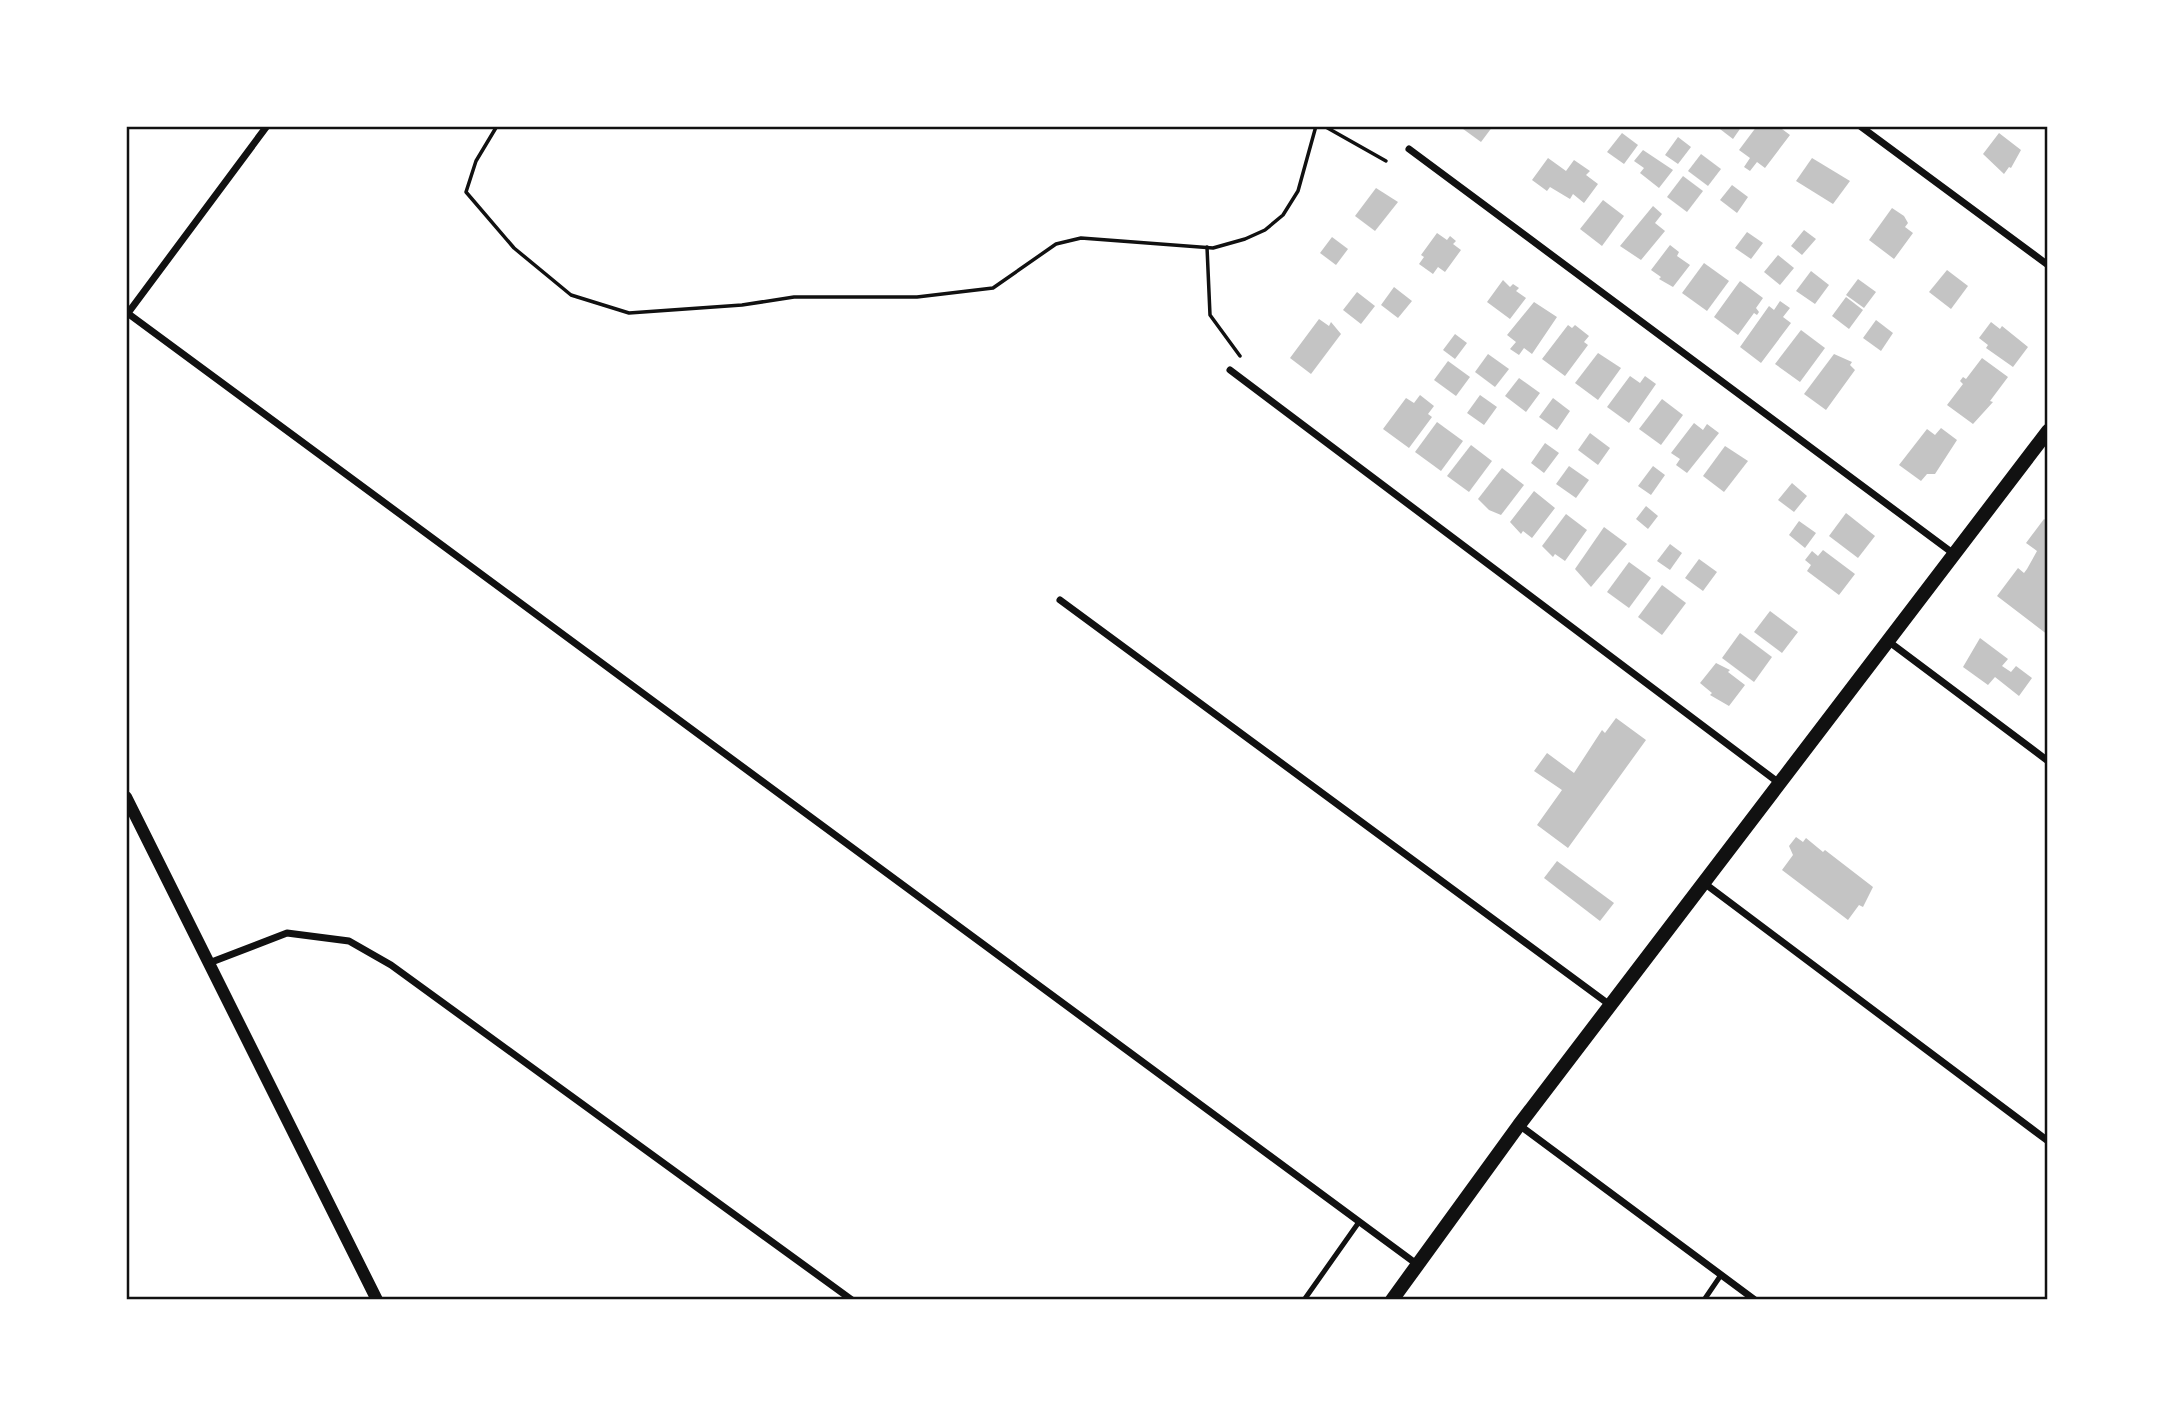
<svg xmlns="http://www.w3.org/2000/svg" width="2174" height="1426" font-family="'PT Sans Narrow',sans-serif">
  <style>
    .building { fill: #c4c4c4 }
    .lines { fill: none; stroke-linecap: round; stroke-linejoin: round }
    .path { stroke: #111; stroke-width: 3.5 }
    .service { stroke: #111; stroke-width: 5 }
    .minor { stroke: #111; stroke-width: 7 }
    .tertiary { stroke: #111; stroke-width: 12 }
    .secondary { stroke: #111; stroke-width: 14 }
    .neatline { fill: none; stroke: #111; stroke-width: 2.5 }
  </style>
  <rect width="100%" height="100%" fill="#fff"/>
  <!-- building -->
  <g class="building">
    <path d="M 1459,126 L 1493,126 L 1481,142 Z"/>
    <path d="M 1716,126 L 1742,126 L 1733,139 Z"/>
    <path d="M 1757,126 L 1778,126 L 1790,135 L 1765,168 L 1757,162 L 1750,171 L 1744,167 L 1750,158 L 1739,150 Z"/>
    <path d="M 1622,133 L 1638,145 L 1624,164 L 1607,152 Z"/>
    <path d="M 1999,133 L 2021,150 L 2011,168 L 2009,167 L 2004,174 L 1983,154 Z"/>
    <path d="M 1678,137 L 1691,147 L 1678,164 L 1665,155 Z"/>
    <path d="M 1643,150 L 1673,170 L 1659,188 L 1640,173 L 1644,168 L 1634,161 Z"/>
    <path d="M 1701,154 L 1721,169 L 1708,186 L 1688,171 Z"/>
    <path d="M 1548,158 L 1566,171 L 1574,160 L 1590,171 L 1586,175 L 1598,184 L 1584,203 L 1573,194 L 1570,199 L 1550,187 L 1547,191 L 1532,180 Z"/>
    <path d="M 1812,158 L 1850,181 L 1833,204 L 1796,181 Z"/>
    <path d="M 1683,176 L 1703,191 L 1687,212 L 1667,197 Z"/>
    <path d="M 1732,185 L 1748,197 L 1737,213 L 1720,200 Z"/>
    <path d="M 1376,188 L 1398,202 L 1375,231 L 1355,216 Z"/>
    <path d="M 1603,200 L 1624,216 L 1602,246 L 1580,229 Z"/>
    <path d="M 1653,206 L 1662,214 L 1655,223 L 1665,231 L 1641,260 L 1620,246 Z"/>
    <path d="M 1892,208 L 1904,216 L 1908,223 L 1905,227 L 1913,233 L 1894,259 L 1869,240 Z"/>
    <path d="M 1804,230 L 1816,239 L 1802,255 L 1791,246 Z"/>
    <path d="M 1747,232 L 1763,243 L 1751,259 L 1735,248 Z"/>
    <path d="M 1437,233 L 1447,240 L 1450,236 L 1456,241 L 1453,244 L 1461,250 L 1445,272 L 1438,267 L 1433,274 L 1419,264 L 1424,257 L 1421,255 Z"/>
    <path d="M 1332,237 L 1348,249 L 1336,265 L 1320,253 Z"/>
    <path d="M 1670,245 L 1679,252 L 1677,256 L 1690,265 L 1673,287 L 1659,279 L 1661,277 L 1651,270 Z"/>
    <path d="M 1778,255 L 1794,268 L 1780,285 L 1764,272 Z"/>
    <path d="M 1704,263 L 1729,281 L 1707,311 L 1682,293 Z"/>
    <path d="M 1947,270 L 1968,286 L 1951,309 L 1929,292 Z"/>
    <path d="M 1811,271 L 1829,285 L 1815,304 L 1796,291 Z"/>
    <path d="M 1858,279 L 1876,292 L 1864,308 L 1846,295 Z"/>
    <path d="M 1503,280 L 1510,287 L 1513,284 L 1519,288 L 1516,291 L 1526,298 L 1510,319 L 1487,302 Z"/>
    <path d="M 1740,281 L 1763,298 L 1756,308 L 1759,312 L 1757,315 L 1754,313 L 1738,335 L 1714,317 Z"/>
    <path d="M 1394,287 L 1412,301 L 1398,318 L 1381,305 Z"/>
    <path d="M 1357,292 L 1375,306 L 1361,324 L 1343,310 Z"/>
    <path d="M 1846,297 L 1863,310 L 1849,329 L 1832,316 Z"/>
    <path d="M 1780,301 L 1790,308 L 1783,317 L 1791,323 L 1761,363 L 1740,347 L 1769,306 L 1774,310 Z"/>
    <path d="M 1534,302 L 1557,317 L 1532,354 L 1524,348 L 1519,355 L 1510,349 L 1516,342 L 1507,335 Z"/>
    <path d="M 1319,319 L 1329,326 L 1331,322 L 1341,334 L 1311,374 L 1290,358 Z"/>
    <path d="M 1876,320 L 1893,333 L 1881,351 L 1863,338 Z"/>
    <path d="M 1991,322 L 2000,329 L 2002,326 L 2028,347 L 2013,367 L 1986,348 L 1988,345 L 1979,338 Z"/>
    <path d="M 1568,325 L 1572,328 L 1575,325 L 1589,336 L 1584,342 L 1588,345 L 1565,376 L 1542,359 Z"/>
    <path d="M 1801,330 L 1825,348 L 1800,382 L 1775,364 Z"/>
    <path d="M 1455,334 L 1467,343 L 1455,359 L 1443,350 Z"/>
    <path d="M 1598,353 L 1621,368 L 1598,400 L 1575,383 Z"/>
    <path d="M 1488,354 L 1509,369 L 1495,387 L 1475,372 Z"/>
    <path d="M 1834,354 L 1852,362 L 1850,365 L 1855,370 L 1826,410 L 1804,394 Z"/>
    <path d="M 1982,358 L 2008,377 L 1990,401 L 1993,402 L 1973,424 L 1947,405 L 1963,384 L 1960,381 L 1963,377 L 1966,379 Z"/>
    <path d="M 1448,361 L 1470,377 L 1456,396 L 1434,380 Z"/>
    <path d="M 1630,376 L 1640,383 L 1645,376 L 1656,384 L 1629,423 L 1607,407 Z"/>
    <path d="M 1519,378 L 1540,393 L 1526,412 L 1505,396 Z"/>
    <path d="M 1420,395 L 1434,406 L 1428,414 L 1432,417 L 1409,448 L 1383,429 L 1406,398 L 1414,403 Z"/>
    <path d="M 1480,395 L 1497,407 L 1484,425 L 1467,413 Z"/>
    <path d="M 1553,398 L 1570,411 L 1557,430 L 1539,417 Z"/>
    <path d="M 1662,399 L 1683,415 L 1661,445 L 1639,429 Z"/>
    <path d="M 1437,422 L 1463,441 L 1441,471 L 1415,452 Z"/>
    <path d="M 1694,423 L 1703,430 L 1707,424 L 1719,433 L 1687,473 L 1676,465 L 1680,459 L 1671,453 Z"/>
    <path d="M 1941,428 L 1957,440 L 1935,474 L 1927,474 L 1921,481 L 1899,465 L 1927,429 L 1935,435 Z"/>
    <path d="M 1590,433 L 1610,448 L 1598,465 L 1578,450 Z"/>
    <path d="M 1545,443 L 1559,453 L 1544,473 L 1531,463 Z"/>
    <path d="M 1471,445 L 1492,461 L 1469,492 L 1447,476 Z"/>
    <path d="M 1725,446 L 1748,461 L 1724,492 L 1703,476 Z"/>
    <path d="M 1569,466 L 1589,480 L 1576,498 L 1556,484 Z"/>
    <path d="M 1653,466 L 1665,475 L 1651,495 L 1638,486 Z"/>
    <path d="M 1502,468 L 1524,485 L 1501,515 L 1489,510 L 1478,499 Z"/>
    <path d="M 1792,483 L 1807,496 L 1794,512 L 1778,500 Z"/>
    <path d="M 1534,491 L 1555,508 L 1532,538 L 1523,531 L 1521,534 L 1510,522 Z"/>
    <path d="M 1646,506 L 1658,516 L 1648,529 L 1636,519 Z"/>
    <path d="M 1846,513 L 1875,536 L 1858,558 L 1829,536 Z"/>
    <path d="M 1566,514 L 1587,530 L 1565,561 L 1555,554 L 1553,557 L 1542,546 Z"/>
    <path d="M 2044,519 L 2048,522 L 2048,635 L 1997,596 L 2018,568 L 2024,573 L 2027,569 L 2037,551 L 2026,543 Z"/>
    <path d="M 1799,521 L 1816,533 L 1805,548 L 1789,535 Z"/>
    <path d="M 1604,527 L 1627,544 L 1591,587 L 1575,569 Z"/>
    <path d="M 1670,544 L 1682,553 L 1670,570 L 1657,561 Z"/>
    <path d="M 1823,550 L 1855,574 L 1839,595 L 1807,571 L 1811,565 L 1805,560 L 1812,551 L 1818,556 Z"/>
    <path d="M 1699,559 L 1717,572 L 1703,591 L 1685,578 Z"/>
    <path d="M 1629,562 L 1651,578 L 1629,608 L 1607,592 Z"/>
    <path d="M 1662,585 L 1686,603 L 1662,635 L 1638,617 Z"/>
    <path d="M 1770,611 L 1798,632 L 1782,653 L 1754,632 Z"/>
    <path d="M 1740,633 L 1772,657 L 1754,682 L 1722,658 Z"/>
    <path d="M 1980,638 L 2008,659 L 2002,666 L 2011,672 L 2016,666 L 2032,678 L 2019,696 L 1995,677 L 1988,685 L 1963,667 Z"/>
    <path d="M 1716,663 L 1730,670 L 1728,672 L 1745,685 L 1729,706 L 1710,695 L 1712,693 L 1700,683 Z"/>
    <path d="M 1616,718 L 1646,740 L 1568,848 L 1537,825 L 1562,790 L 1534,771 L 1547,753 L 1574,773 L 1602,730 L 1605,733 Z"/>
    <path d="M 1796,837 L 1803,842 L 1806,838 L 1823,852 L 1825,850 L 1873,887 L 1863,907 L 1859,905 L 1848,920 L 1782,870 L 1793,855 L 1789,846 Z"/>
    <path d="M 1557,861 L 1614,903 L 1600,921 L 1544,878 Z"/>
  </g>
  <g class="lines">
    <!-- path -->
    <g class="path">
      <path d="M 497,126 L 476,161 L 466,192 L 514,248 L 571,295 L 629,313 L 742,305 L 794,297 L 917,297 L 993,288 L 1056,244 L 1081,238 L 1213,248 L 1245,239 L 1265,230 L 1283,215 L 1298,191 L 1316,126"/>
      <path d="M 1324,126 L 1386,161"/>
      <path d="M 1207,247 L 1210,315 L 1240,356"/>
    </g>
    <!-- service -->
    <g class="service">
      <path d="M 1304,1300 L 1359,1222"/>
      <path d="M 1704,1300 L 1721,1275"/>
    </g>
    <!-- minor -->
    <g class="minor">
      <path d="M 1860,126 L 2048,265"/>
      <path d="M 1409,149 L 1954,554"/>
      <path d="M 126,312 L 1418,1265"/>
      <path d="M 128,313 L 267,126"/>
      <path d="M 1230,370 L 1779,783"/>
      <path d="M 1060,600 L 1610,1005"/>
      <path d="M 1888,641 L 2048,761"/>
      <path d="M 1704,883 L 2048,1141"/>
      <path d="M 209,963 L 287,933 L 349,941 L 391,965 L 852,1300"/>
      <path d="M 1519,1125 L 1755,1300"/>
    </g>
    <!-- tertiary -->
    <path class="tertiary" d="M 126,797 L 377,1300"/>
    <!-- secondary -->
    <path class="secondary" d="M 1392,1300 L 1519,1125 L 2048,431"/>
  </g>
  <!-- border -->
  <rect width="2174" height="1426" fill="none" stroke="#ffffff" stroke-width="256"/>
  <rect x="128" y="128" width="1918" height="1170" class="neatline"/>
</svg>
